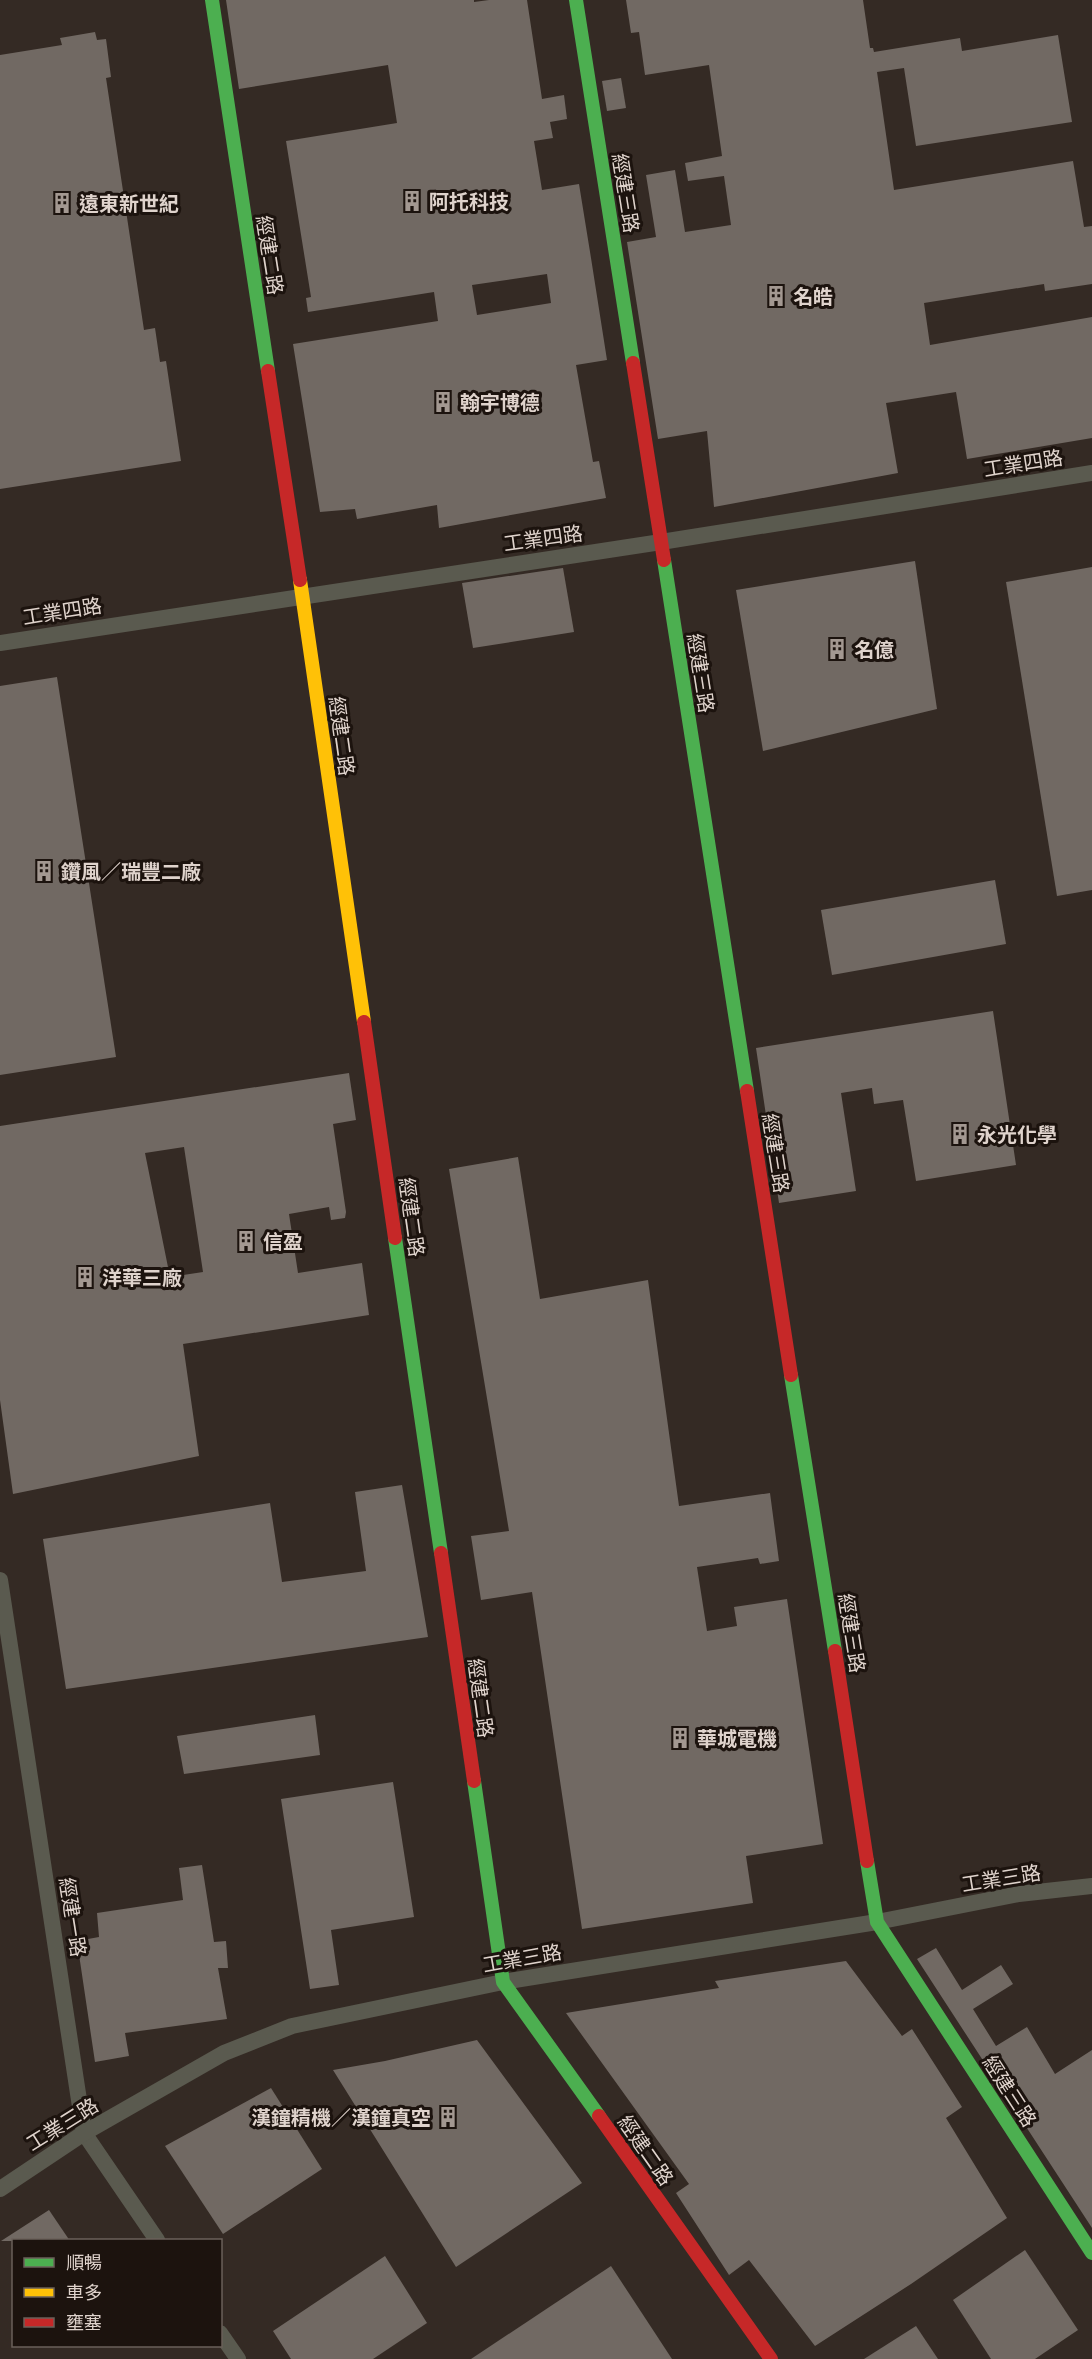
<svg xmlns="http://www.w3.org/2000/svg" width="1092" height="2359" font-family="'PT Serif','Noto Sans TC',serif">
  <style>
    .building { fill: #716963; fill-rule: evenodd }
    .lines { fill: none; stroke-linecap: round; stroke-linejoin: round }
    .street { stroke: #5a5a4f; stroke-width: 16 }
    .fast { stroke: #4caf50; stroke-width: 14 }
    .slow { stroke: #ffc107; stroke-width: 14 }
    .jam { stroke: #c62828; stroke-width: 14 }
    .labels { text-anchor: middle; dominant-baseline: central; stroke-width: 6; stroke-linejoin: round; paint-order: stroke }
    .street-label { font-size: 20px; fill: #dfd3cc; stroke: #1c130e }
    .poi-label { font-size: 20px; font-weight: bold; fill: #dfd3cc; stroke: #1c130e; text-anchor: start }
  </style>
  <rect width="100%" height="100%" fill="#342a24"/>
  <!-- building -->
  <g class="building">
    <path d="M 226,0 L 474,0 L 474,2 L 489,0 L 527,0 L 542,99 L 564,95 L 567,119 L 550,122 L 553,138 L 534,141 L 542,190 L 579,184 L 591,258 L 607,360 L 576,365 L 593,462 L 599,461 L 606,498 L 439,528 L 437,505 L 357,519 L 355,509 L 320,512 L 293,344 L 438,321 L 434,292 L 308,312 L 306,298 L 311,297 L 286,141 L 397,123 L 388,65 L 239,89 ZM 547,274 L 551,303 L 477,315 L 472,285 Z"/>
    <path d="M 626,0 L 863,0 L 870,48 L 873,48 L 874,52 L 960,38 L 962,51 L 1058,35 L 1072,122 L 916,146 L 904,68 L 877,72 L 894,190 L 1073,161 L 1084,227 L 1092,226 L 1092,284 L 1045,291 L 1044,284 L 924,303 L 930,345 L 1092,317 L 1092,438 L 967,459 L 956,392 L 886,403 L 898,473 L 714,507 L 707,431 L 658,439 L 627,242 L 656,237 L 646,175 L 675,170 L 685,232 L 731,225 L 724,176 L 688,181 L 685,163 L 722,156 L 709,65 L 645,75 L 639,32 L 631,33 Z"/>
    <path d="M 95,32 L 97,40 L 106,39 L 111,77 L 106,78 L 144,330 L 155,328 L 160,362 L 166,361 L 181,461 L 0,489 L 0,55 L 62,45 L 60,38 Z"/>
    <path d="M 621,78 L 626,108 L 607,111 L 602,81 Z"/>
    <path d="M 915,561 L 937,709 L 763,751 L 736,590 Z"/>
    <path d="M 1092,567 L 1092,890 L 1057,896 L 1006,582 Z"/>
    <path d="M 563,568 L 574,632 L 473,648 L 462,583 Z"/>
    <path d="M 57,677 L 116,1057 L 0,1075 L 0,686 Z"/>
    <path d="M 995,880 L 1006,944 L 832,975 L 821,910 Z"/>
    <path d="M 993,1011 L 1016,1165 L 916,1181 L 903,1100 L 874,1104 L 872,1088 L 841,1093 L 856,1191 L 779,1203 L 756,1048 Z"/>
    <path d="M 349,1073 L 356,1120 L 333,1124 L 346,1212 L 345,1218 L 331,1220 L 329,1207 L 289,1214 L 298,1273 L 362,1263 L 369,1315 L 183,1344 L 199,1456 L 13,1494 L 0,1400 L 0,1126 ZM 184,1147 L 203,1272 L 170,1277 L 145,1153 Z"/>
    <path d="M 518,1157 L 540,1299 L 648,1280 L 679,1506 L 770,1493 L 779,1561 L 760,1564 L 758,1558 L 697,1567 L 707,1631 L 737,1626 L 734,1607 L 787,1599 L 823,1844 L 746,1856 L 753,1903 L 582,1929 L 532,1592 L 481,1600 L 471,1536 L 509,1531 L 449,1169 Z"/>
    <path d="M 402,1485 L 428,1637 L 66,1689 L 43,1539 L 270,1503 L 282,1582 L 366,1571 L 355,1492 Z"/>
    <path d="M 315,1715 L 320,1755 L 184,1774 L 177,1736 Z"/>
    <path d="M 393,1782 L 414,1917 L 331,1930 L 339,1985 L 310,1989 L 281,1799 Z"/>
    <path d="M 202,1865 L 214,1942 L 226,1941 L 228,1968 L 218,1968 L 227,2019 L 125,2033 L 129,2056 L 95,2062 L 77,1941 L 99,1937 L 97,1913 L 183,1900 L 179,1868 Z"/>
    <path d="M 936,1948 L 962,1990 L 1001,1965 L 1013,1984 L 973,2009 L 996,2046 L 1027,2027 L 1055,2074 L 1092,2050 L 1092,2228 L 917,1959 Z"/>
    <path d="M 846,1961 L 902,2036 L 912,2029 L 962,2107 L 946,2118 L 1007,2218 L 911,2284 L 815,2346 L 749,2260 L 729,2275 L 676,2193 L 689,2184 L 566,2013 L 719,1988 L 715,1981 Z"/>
    <path d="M 477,2040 L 582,2183 L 456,2267 L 333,2070 L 385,2061 Z"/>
    <path d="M 271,2088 L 322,2169 L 223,2234 L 165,2146 Z"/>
    <path d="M 49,2210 L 70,2241 L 1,2241 Z"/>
    <path d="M 1025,2250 L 1078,2330 L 1035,2359 L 991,2359 L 953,2300 Z"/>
    <path d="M 385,2256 L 427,2323 L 373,2359 L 291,2359 L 273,2331 Z"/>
    <path d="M 611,2266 L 672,2359 L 471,2359 Z"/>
    <path d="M 916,2326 L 938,2359 L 864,2359 Z"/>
  </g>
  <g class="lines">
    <!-- street -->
    <g class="street">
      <path d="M 0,643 L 661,542 L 1092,473"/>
      <path d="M 0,1580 L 84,2133 L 157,2240"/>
      <path d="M 0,2189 L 84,2133 L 224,2053 L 292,2026 L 503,1982 L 877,1922 L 1019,1894 L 1092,1886"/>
      <path d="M 220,2333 L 238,2359"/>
    </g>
    <!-- fast -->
    <g class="fast">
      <path d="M 212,0 L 268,371"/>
      <path d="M 576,0 L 633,363"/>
      <path d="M 664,560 L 747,1091"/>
      <path d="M 395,1238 L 441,1553"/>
      <path d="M 791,1375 L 835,1651"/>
      <path d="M 474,1781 L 503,1982 L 599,2116"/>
      <path d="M 867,1861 L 877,1922 L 1092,2253"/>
    </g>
    <!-- slow -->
    <path class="slow" d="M 300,580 L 364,1022"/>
    <!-- jam -->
    <g class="jam">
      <path d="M 633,363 L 664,560"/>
      <path d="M 268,371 L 300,580"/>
      <path d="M 364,1022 L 395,1238"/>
      <path d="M 747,1091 L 791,1375"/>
      <path d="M 441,1553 L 474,1781"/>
      <path d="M 835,1651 L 867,1861"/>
      <path d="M 599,2116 L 771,2359"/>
    </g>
  </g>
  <!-- icons -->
  <defs>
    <symbol id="building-bare" viewBox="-9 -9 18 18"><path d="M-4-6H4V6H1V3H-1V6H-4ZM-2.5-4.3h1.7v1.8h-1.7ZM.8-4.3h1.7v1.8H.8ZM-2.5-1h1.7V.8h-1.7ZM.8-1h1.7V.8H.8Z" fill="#a39891" stroke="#1c130e" stroke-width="2.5" paint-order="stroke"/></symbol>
  </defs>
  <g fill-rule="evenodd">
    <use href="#building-bare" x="397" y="186" width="30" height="30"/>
    <use href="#building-bare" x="47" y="188" width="30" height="30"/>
    <use href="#building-bare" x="761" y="281" width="30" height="30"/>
    <use href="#building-bare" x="428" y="387" width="30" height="30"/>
    <use href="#building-bare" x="822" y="634" width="30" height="30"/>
    <use href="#building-bare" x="29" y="856" width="30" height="30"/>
    <use href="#building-bare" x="945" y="1119" width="30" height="30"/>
    <use href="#building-bare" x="231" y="1226" width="30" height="30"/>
    <use href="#building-bare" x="70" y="1262" width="30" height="30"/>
    <use href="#building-bare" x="665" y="1723" width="30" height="30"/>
    <use href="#building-bare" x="433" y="2102" width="30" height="30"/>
  </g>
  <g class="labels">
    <!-- street labels -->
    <g class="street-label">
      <text transform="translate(626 193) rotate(81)">經建三路</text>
      <text transform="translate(270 255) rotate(81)">經建二路</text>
      <text transform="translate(1023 463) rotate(-9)">工業四路</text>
      <text transform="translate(543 538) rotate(-8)">工業四路</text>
      <text transform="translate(62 611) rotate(-9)">工業四路</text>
      <text transform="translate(701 673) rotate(81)">經建三路</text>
      <text transform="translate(342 736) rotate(82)">經建二路</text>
      <text transform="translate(776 1153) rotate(81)">經建三路</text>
      <text transform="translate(412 1217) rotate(82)">經建二路</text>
      <text transform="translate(852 1633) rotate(81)">經建三路</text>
      <text transform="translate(481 1698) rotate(82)">經建二路</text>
      <text transform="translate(1001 1878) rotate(-9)">工業三路</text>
      <text transform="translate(73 1917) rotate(81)">經建一路</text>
      <text transform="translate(522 1958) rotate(-10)">工業三路</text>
      <text transform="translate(1010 2091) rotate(57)">經建三路</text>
      <text transform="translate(62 2124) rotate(-32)">工業三路</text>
      <text transform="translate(646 2150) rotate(55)">經建二路</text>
    </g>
    <!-- poi labels -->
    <g class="poi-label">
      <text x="429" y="201">阿托科技</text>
      <text x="79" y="203">遠東新世紀</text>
      <text x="793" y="296">名皓</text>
      <text x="460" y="402">翰宇博德</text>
      <text x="854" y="649">名億</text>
      <text x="61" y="871">鑽風／瑞豐二廠</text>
      <text x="977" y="1134">永光化學</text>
      <text x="263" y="1241">信盈</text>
      <text x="102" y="1277">洋華三廠</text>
      <text x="697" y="1738">華城電機</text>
      <text x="431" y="2117" text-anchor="end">漢鐘精機／漢鐘真空</text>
    </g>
  </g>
  <!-- legend -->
  <rect x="12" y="2239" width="210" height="108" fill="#1c130e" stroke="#6a605a" stroke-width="1.5"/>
  <rect x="24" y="2258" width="30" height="9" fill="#4caf50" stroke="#6a605a" stroke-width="1.5"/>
  <text x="66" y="2269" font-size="18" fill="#dfd3cc">順暢</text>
  <rect x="24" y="2288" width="30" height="9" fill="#ffc107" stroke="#6a605a" stroke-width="1.5"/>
  <text x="66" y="2299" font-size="18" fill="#dfd3cc">車多</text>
  <rect x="24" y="2318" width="30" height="9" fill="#c62828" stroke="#6a605a" stroke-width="1.5"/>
  <text x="66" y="2329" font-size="18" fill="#dfd3cc">壅塞</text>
</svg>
